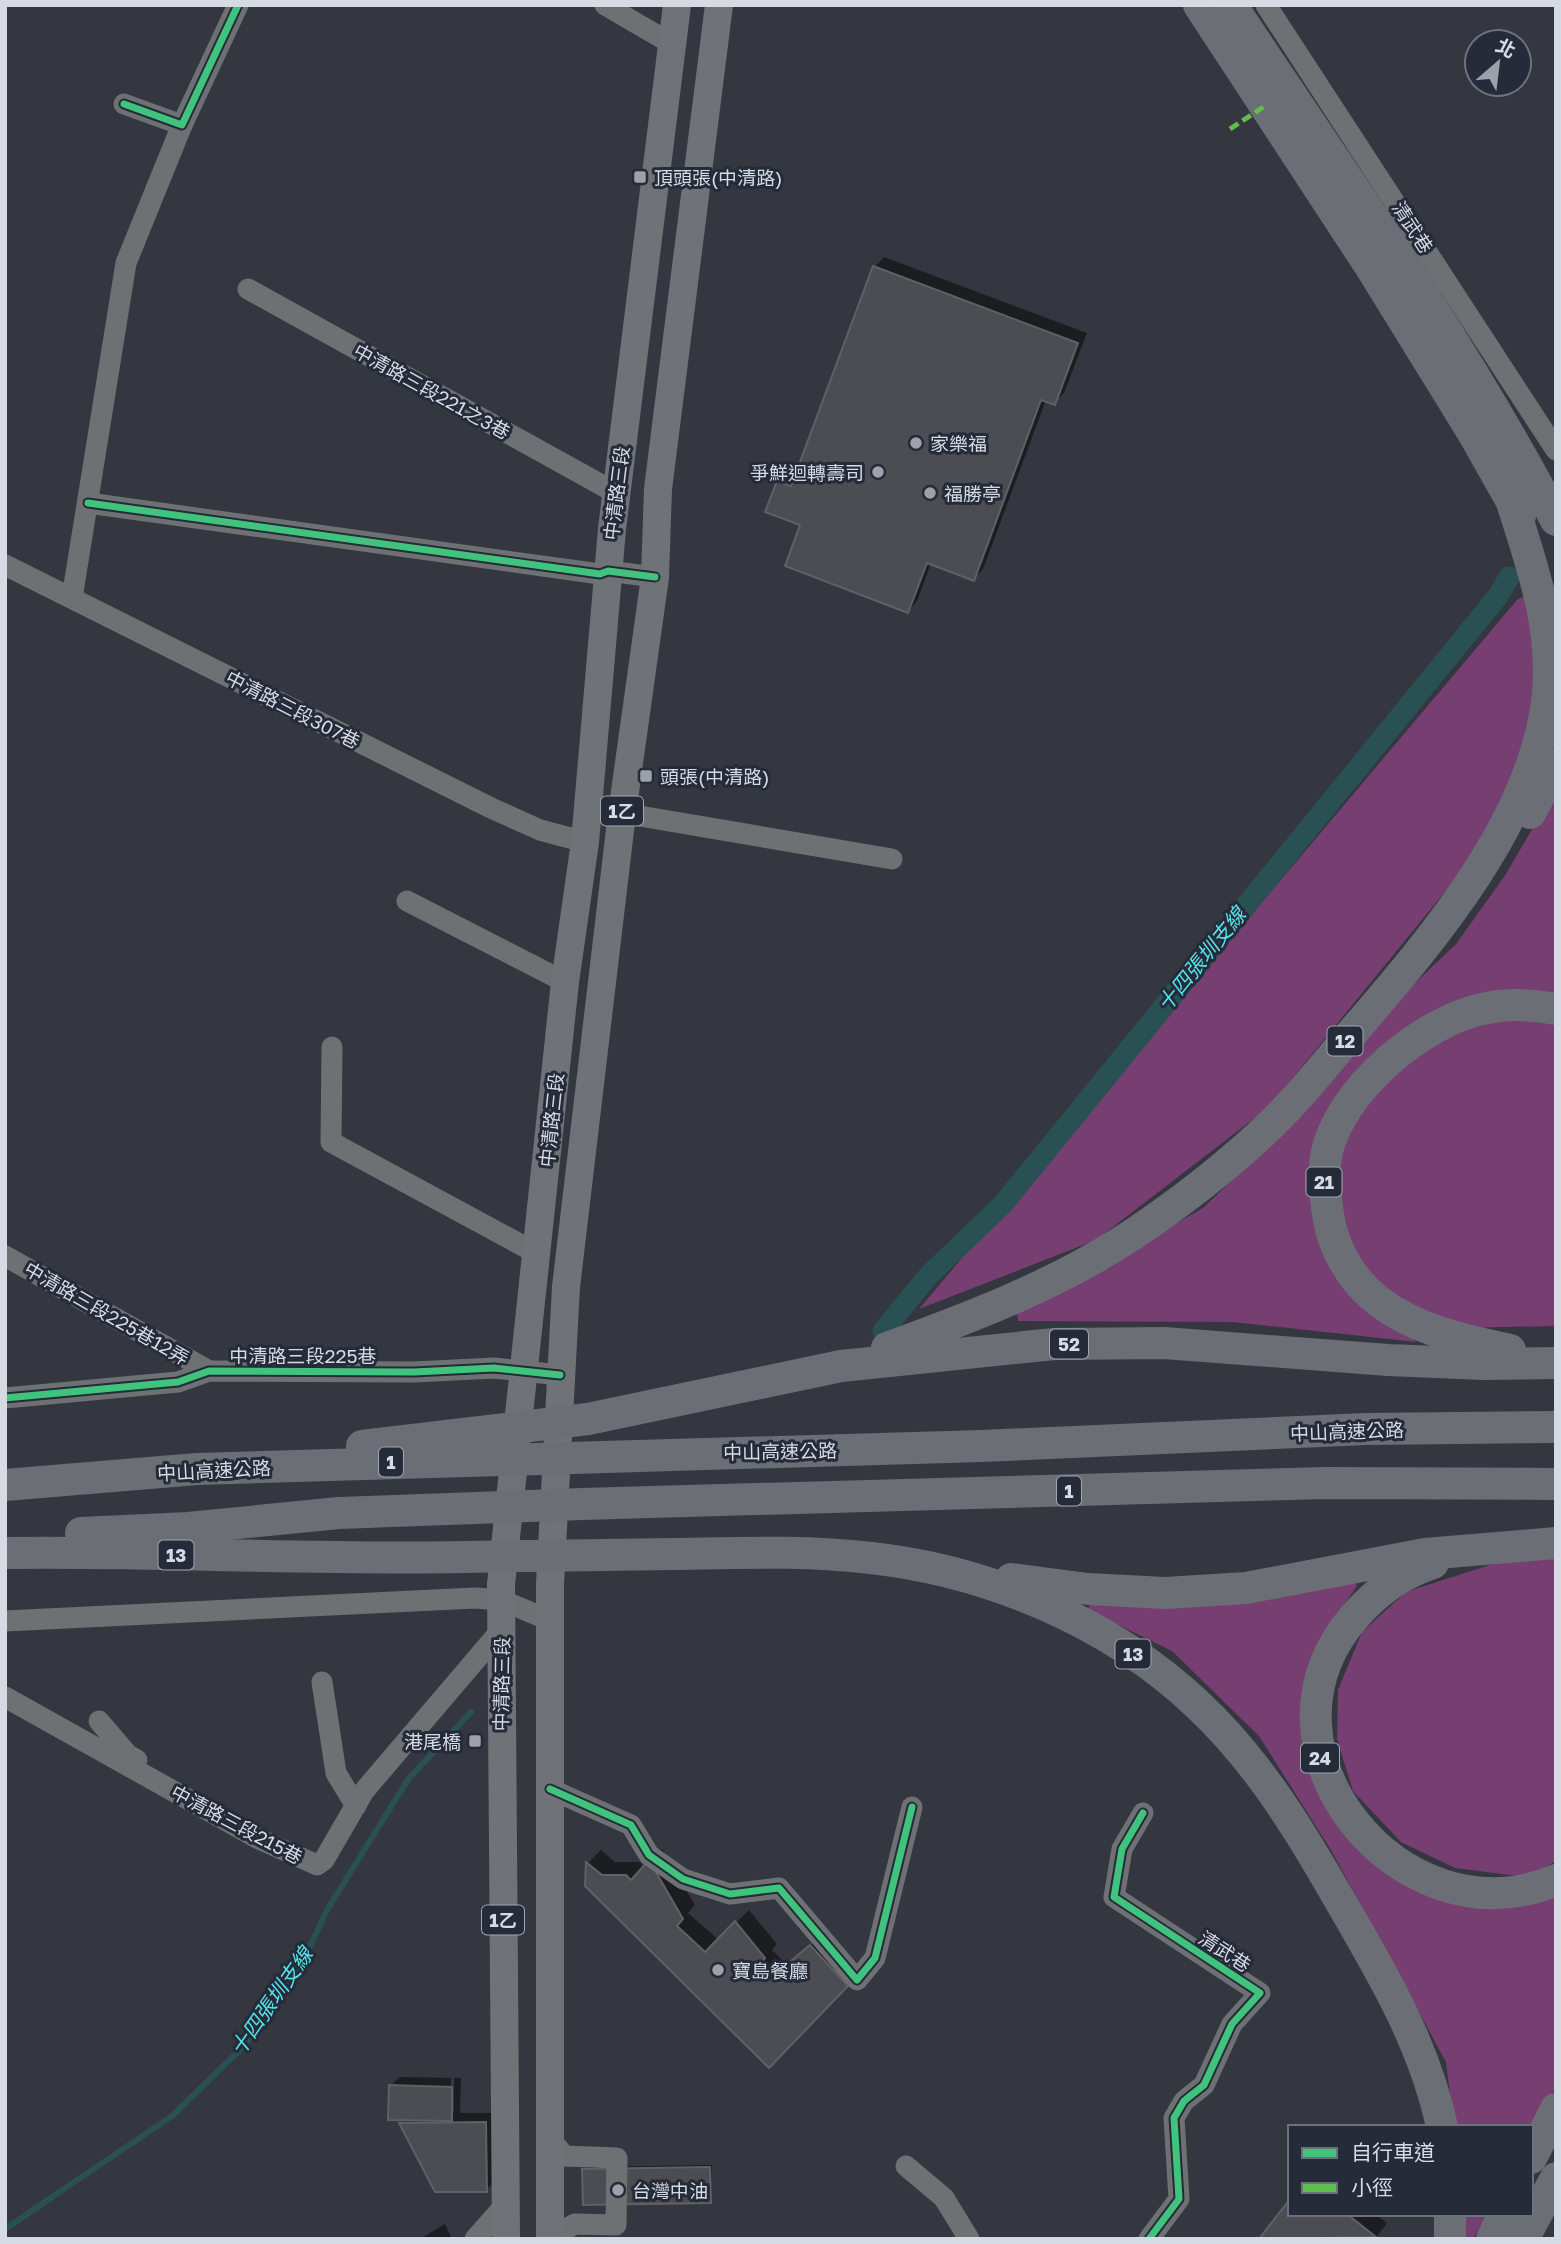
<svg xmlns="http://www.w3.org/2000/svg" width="1561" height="2244" font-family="'Golos Text','Noto Sans TC',sans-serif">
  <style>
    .forest { fill: #773e72 }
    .shadow { fill: #0007; fill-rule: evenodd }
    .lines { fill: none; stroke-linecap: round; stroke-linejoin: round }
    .stream { stroke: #295053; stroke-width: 6 }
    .canal { stroke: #295053; stroke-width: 21 }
    .building { fill: #4c4c53; stroke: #606167; stroke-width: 2 }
    .minor { stroke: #6e7174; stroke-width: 21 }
    .major { stroke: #6f7276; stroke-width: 28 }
    .highway { stroke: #6b6e74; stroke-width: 32 }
    .quiet { stroke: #5fbe4e; stroke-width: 5; stroke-dasharray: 10 5; stroke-linecap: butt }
    .cycleway-casing { stroke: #252b38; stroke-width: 11 }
    .cycleway { stroke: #40c37c; stroke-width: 7 }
    .poi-dot { fill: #9da1aa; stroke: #252b38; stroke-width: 2.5 }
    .labels { text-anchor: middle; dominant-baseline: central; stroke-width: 6; stroke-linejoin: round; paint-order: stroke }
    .shield { fill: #252b38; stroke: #a1a6b0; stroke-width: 2 }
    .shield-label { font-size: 18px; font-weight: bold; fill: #d6dae3 }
    .poi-label { font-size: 19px; fill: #d6dae3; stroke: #252b38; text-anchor: start }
    .street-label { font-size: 19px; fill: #d6dae3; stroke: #252b38 }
    .water-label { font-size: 21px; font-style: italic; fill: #54e2e9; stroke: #252b38 }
  </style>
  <rect width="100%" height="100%" fill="#34373f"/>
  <!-- forest -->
  <g class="forest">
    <path d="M 1529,593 L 1540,691 L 1522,767 L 1475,855 L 1269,1107 L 1096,1240 L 919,1309 L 1517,600 Z"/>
    <path d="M 1556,788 L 1556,1008 L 1504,999 L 1380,1055 L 1312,1203 L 1416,1342 L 1233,1322 L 1018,1321 L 1017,1311 L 1063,1289 L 1203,1208 L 1297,1118 L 1379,1017 L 1456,944 L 1506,874 Z"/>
    <path d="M 1499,1015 L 1556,1022 L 1556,1326 L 1454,1328 L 1401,1309 L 1340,1248 L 1333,1148 L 1359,1096 L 1420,1044 Z"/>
    <path d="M 1542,1548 L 1556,1548 L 1556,1861 L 1527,1877 L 1455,1868 L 1401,1842 L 1353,1791 L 1337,1739 L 1338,1690 L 1362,1632 L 1406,1592 Z"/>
    <path d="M 1352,1576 L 1357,1586 L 1317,1644 L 1304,1693 L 1308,1765 L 1364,1852 L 1431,1892 L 1512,1907 L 1556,1893 L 1556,2087 L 1531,2135 L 1531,2127 L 1454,2127 L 1446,2062 L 1331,1850 L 1259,1736 L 1172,1651 L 1088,1610 L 1091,1599 Z"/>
    <path d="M 1465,2214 L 1488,2214 L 1473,2239 L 1462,2239 Z"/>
  </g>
  <!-- shadow -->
  <g class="shadow">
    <path d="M 884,257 L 1087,333 L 1064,393 L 1054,403 L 1046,400 L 983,569 L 973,579 L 931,563 L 917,601 L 908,611 L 802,524 L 778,482 L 788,472 L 796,475 L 875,267 Z"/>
    <path d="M 662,1849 L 695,1905 L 688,1913 L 719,1940 L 749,1910 L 777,1944 L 772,1950 L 787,1965 L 824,1934 L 860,1972 L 769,2066 L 587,1886 L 588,1863 L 601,1850 L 615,1862 L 640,1862 L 644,1868 Z"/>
    <path d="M 400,2077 L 461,2078 L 460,2113 L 495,2113 L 496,2180 L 486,2190 L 401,2123 L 406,2119 L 390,2086 ZM 451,2078 L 454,2078 L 454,2112 L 450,2112 Z"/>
    <path d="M 712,2165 L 710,2201 L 584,2170 L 587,2167 Z"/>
    <path d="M 1290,2214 L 1375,2214 L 1387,2223 L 1375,2239 L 1261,2239 Z"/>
    <path d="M 445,2224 L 452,2239 L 420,2239 Z"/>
  </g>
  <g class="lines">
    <!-- stream -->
    <path class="stream" d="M 5,2229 L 172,2116 L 245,2045 L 306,1955 L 327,1910 L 409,1778 L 471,1712"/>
    <!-- canal -->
    <path class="canal" d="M 883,1331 L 929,1275 L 1003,1204 L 1498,596 L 1509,577"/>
  </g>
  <!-- building -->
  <g class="building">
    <path d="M 873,266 L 1078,343 L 1055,405 L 1041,400 L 974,581 L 927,563 L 908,613 L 785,566 L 800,525 L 765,512 L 777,481 L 791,486 Z"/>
    <path d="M 649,1860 L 683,1919 L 677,1926 L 705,1952 L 735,1921 L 765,1958 L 761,1964 L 773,1976 L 810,1945 L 848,1986 L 769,2068 L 585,1886 L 586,1862 L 602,1875 L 626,1875 L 631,1880 Z"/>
    <path d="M 389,2085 L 452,2087 L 452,2121 L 388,2120 Z"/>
    <path d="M 486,2122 L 487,2192 L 435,2192 L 399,2123 Z"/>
    <path d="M 710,2167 L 711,2203 L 583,2205 L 582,2169 Z"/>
    <path d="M 1290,2199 L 1290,2214 L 1347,2214 L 1376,2237 L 1259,2239 Z"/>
  </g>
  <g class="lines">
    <!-- minor -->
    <g class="minor">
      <path d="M 605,5 L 672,44"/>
      <path d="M 1266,5 L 1556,450"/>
      <path d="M 124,104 L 182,125 L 238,5"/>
      <path d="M 248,289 L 616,493"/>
      <path d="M 88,503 L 600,574 L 608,571 L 655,577"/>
      <path d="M 5,565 L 491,808 L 540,830 L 585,842"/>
      <path d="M 72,598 L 126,263 L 182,125"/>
      <path d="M 622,813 L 892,859"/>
      <path d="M 407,901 L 565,982"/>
      <path d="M 332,1047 L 331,1142 L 538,1254"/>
      <path d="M 5,1256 L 209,1371"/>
      <path d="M 5,1398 L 178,1382 L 209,1371 L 414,1372 L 494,1368 L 560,1375"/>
      <path d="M 5,1621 L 475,1598 L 501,1600 L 549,1620"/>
      <path d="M 322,1682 L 336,1773 L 356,1806"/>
      <path d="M 5,1697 L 259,1839 L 317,1865 L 324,1860 L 364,1791 L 502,1629"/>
      <path d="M 99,1721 L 128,1755 L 137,1760"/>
      <path d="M 550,1789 L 631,1825 L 649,1855 L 683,1879 L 730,1894 L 779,1888 L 857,1980 L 875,1958 L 912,1807"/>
      <path d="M 1143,1813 L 1122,1849 L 1114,1897 L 1260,1993 L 1232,2024 L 1204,2085 L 1184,2101 L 1174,2118 L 1179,2199 L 1149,2239"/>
      <path d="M 906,2166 L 944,2198 L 969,2239"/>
      <path d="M 475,2239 L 506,2204"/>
      <path d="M 548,2239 L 575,2224 L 616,2225 L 617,2158 L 564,2156 L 550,2138"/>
    </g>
    <!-- major -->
    <g class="major">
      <path d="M 506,2239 L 501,1584 L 565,982 L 585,842 L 612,529 L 677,5"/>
      <path d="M 550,2239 L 550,1584 L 566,1287 L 622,813 L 655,577 L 658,489 L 719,5"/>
    </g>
    <!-- highway -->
    <g class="highway">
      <path d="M 1199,5 L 1372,269 L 1472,431 L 1520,516"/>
      <path d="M 1231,5 C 1343,174 1461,340 1556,520"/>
      <path d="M 1530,813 L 1556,765"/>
      <path d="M 887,1348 C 972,1317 1056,1285 1132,1235 C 1177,1205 1221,1171 1261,1134 C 1294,1104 1322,1068 1351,1034 C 1431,941 1536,820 1548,693 C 1554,624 1531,563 1511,499"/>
      <path d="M 1510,1350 C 1463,1340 1415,1330 1377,1300 C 1352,1281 1334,1249 1329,1220 C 1325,1198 1323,1178 1326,1156 C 1338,1091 1424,1019 1487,1008 C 1511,1003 1532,1005 1556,1009"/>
      <path d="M 362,1446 L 588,1419 L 841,1366 L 1054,1344 L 1164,1343 L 1388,1360 L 1483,1364 L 1556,1363"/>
      <path d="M 5,1485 L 197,1469 L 981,1446 L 1366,1429 L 1556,1427"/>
      <path d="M 81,1533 L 188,1528 L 339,1513 L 582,1504 L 1326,1483 L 1556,1484"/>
      <path d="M 5,1553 C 158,1551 311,1560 464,1557 C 533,1556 603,1555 672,1554 C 738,1553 805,1550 871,1558 C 989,1571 1110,1622 1197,1704 C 1255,1758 1296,1824 1335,1892 C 1378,1966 1424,2041 1442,2127"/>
      <path d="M 1433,1563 C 1402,1573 1376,1592 1355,1616 C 1239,1748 1402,1946 1556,1880"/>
      <path d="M 1011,1579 L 1088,1589 L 1165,1593 L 1246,1588 L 1425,1554 L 1556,1543"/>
      <path d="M 1531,2158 L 1556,2109"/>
      <path d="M 1450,2214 L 1450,2239"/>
      <path d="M 1492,2239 L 1504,2214"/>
      <path d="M 1523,2239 L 1556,2178"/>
    </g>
    <!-- quiet -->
    <path class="quiet" d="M 1230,129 L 1265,106"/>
    <defs>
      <g id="cycleway">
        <path d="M 124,104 L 182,125 L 238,5"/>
        <path d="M 88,503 L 600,574 L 608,571 L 655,577"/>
        <path d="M 5,1398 L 178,1382 L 209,1371 L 414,1372 L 494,1368 L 560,1375"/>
        <path d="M 550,1789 L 631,1825 L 649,1855 L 683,1879 L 730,1894 L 779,1888 L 857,1980 L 875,1958 L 912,1807"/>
        <path d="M 1143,1813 L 1122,1849 L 1114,1897 L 1260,1993 L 1232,2024 L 1204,2085 L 1184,2101 L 1174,2118 L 1179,2199 L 1149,2239"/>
      </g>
    </defs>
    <!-- cycleway casing -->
    <use href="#cycleway" class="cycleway-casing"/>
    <!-- cycleway -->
    <use href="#cycleway" class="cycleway"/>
  </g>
  <!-- markers -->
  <g class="poi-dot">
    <rect x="633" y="170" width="14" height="14" rx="3.5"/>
    <circle cx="916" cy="443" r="7"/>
    <circle cx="878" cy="472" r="7"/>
    <circle cx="930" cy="493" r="7"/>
    <rect x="639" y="769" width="14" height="14" rx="3.5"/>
    <rect x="468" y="1734" width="14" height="14" rx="3.5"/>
    <circle cx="718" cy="1970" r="7"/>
    <circle cx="618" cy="2190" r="7"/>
  </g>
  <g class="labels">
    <!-- shield labels -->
    <g class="shield">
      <rect x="601" y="796.5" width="42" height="29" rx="5"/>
      <rect x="1327.5" y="1026.5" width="35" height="29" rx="5"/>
      <rect x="1306.5" y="1167.5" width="35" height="29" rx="5"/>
      <rect x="1050" y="1329.5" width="38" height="29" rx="5"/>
      <rect x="379" y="1447.5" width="24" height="29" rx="5"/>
      <rect x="1057" y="1476.5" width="24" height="29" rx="5"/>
      <rect x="158.5" y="1540.5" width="35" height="29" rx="5"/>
      <rect x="1115.5" y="1639.5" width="35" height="29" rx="5"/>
      <rect x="1301" y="1743.5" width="38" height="29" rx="5"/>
      <rect x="482" y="1905.5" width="42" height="29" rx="5"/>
    </g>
    <g class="shield-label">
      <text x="622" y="811">1乙</text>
      <text x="1345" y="1041">12</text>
      <text x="1324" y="1182">21</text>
      <text x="1069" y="1344">52</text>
      <text x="391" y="1462">1</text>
      <text x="1069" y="1491">1</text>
      <text x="176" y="1555">13</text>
      <text x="1133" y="1654">13</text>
      <text x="1320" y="1758">24</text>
      <text x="503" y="1920">1乙</text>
    </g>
    <!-- poi labels -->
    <g class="poi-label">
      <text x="654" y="177">頂頭張(中清路)</text>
      <text x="930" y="443">家樂福</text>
      <text x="864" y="472" text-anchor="end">爭鮮迴轉壽司</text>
      <text x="944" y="493">福勝亭</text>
      <text x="660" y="776">頭張(中清路)</text>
      <text x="461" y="1741" text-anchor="end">港尾橋</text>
      <text x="732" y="1970">寶島餐廳</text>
      <text x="632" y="2190">台灣中油</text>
    </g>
    <!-- street labels -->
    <g class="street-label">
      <text transform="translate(1413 227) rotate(57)">清武巷</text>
      <text transform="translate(432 391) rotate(29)">中清路三段221之3巷</text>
      <text transform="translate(616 493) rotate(-83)">中清路三段</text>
      <text transform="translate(293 709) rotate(27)">中清路三段307巷</text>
      <text transform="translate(551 1120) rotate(-84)">中清路三段</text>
      <text transform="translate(107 1313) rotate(30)">中清路三段225巷12弄</text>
      <text x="303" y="1355">中清路三段225巷</text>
      <text transform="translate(1347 1431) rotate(-2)">中山高速公路</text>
      <text transform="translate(780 1451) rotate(-1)">中山高速公路</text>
      <text transform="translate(214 1470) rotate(-3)">中山高速公路</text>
      <text transform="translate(501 1684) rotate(-89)">中清路三段</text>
      <text transform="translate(237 1824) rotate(28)">中清路三段215巷</text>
      <text transform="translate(1225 1951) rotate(33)">清武巷</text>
    </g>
    <!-- water labels -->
    <g class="water-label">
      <text transform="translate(1201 959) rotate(-51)">十四張圳支線</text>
      <text transform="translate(271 2001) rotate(-55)">十四張圳支線</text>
    </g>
  </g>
  <!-- border -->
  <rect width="1561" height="2244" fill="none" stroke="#d6dae3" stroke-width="14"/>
  <!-- legend -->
  <rect x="1288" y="2125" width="245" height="91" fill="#252b38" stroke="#6c717c" stroke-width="2"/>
  <rect x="1302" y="2148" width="35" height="10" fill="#40c37c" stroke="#6c717c" stroke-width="2"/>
  <text x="1351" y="2160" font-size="21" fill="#d6dae3">自行車道</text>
  <rect x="1302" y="2183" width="35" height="10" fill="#5fbe4e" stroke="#6c717c" stroke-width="2"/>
  <text x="1351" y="2195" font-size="21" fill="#d6dae3">小徑</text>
  <!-- north arrow -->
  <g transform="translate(1498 63) rotate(28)"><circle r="33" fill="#252b38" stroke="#6c717c" stroke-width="2"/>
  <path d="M0-5L12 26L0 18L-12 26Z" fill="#9da1aa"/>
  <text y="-10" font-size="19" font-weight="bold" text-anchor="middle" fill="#d6dae3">北</text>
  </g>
</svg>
